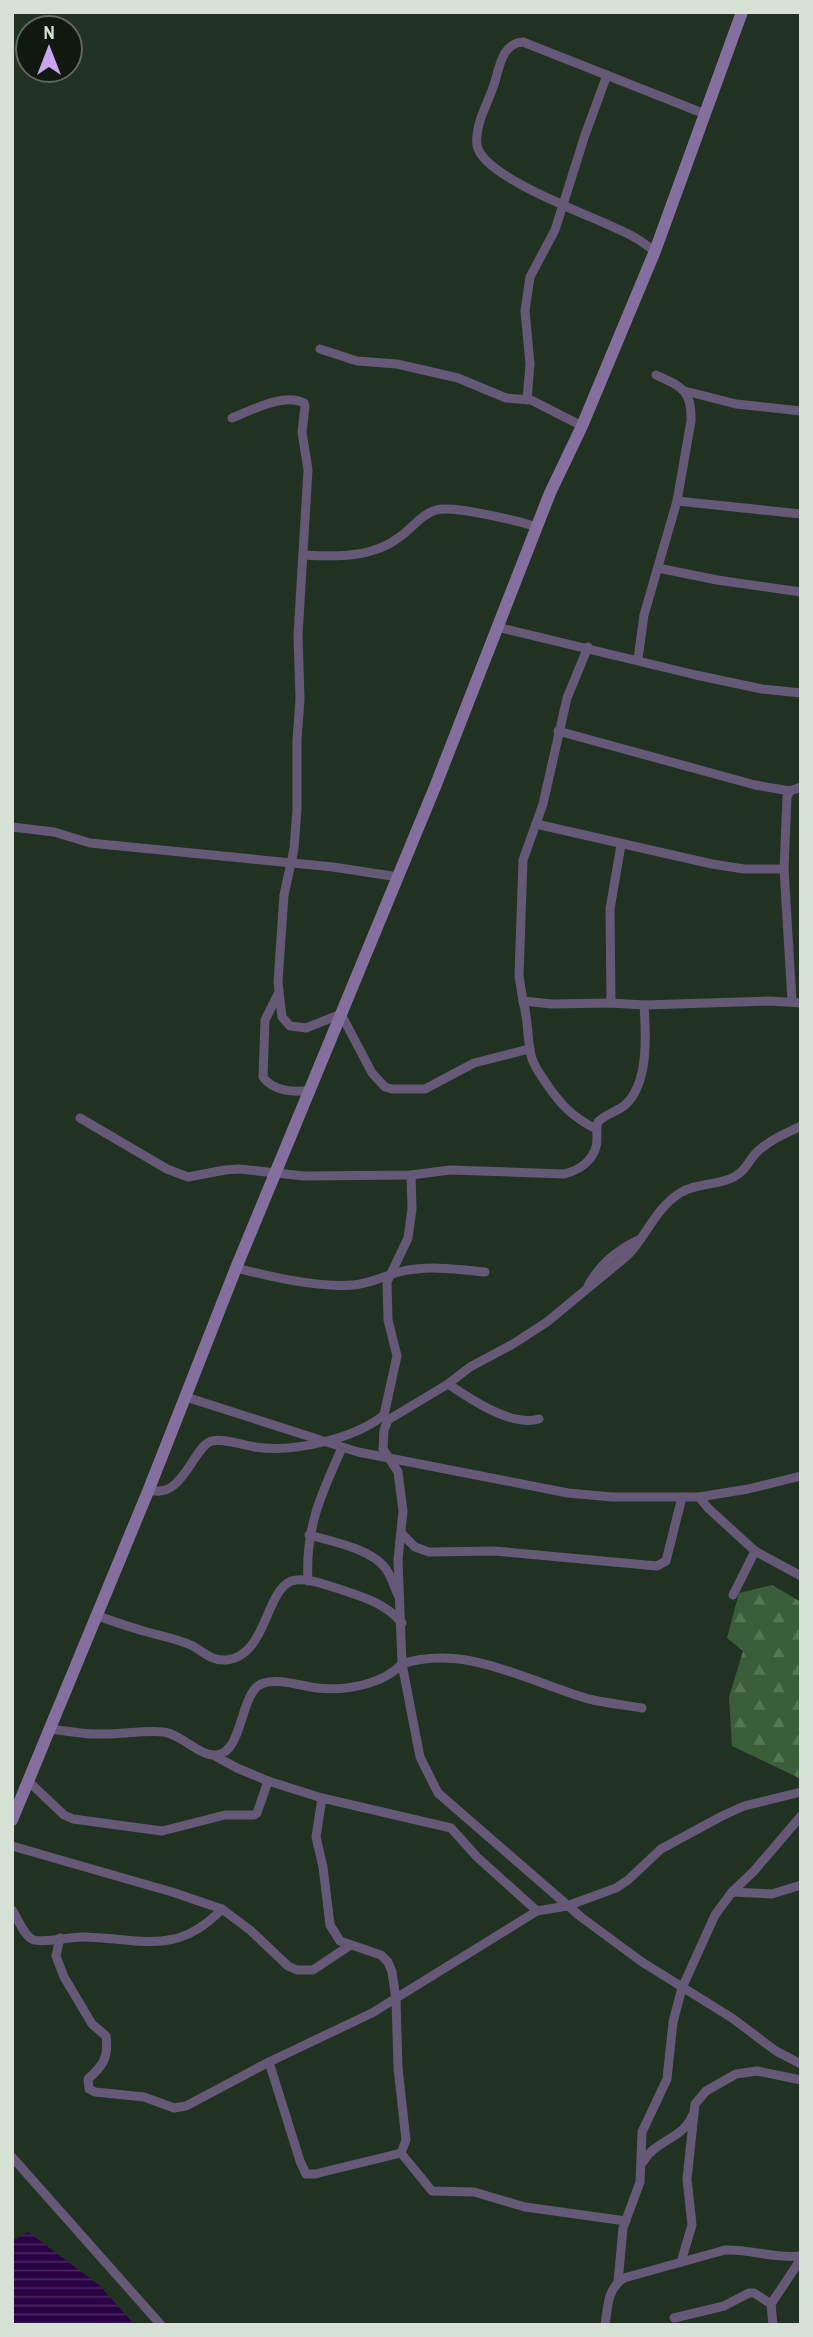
<svg xmlns="http://www.w3.org/2000/svg" width="813" height="2337" font-family="'Archivo Narrow',sans-serif">
  <style>
    .forest { fill: url(#forest-firs) }
    .water { fill: url(#water-rules) }
    .lines { fill: none; stroke-linecap: round; stroke-linejoin: round }
    .minor { stroke: #665877; stroke-width: 9 }
    .secondary { stroke: #856f9f; stroke-width: 12 }
  </style>
  <defs>
    <pattern id="forest-firs" width="22" height="20" patternUnits="userSpaceOnUse" patternTransform="scale(1.75)"><rect width="22" height="20" fill="#395e39"/><path d="M5 1l3.5 6h-7zM16 11l3.5 6h-7z" fill="#557555"/></pattern>
    <pattern id="water-rules" width="6" height="5" patternUnits="userSpaceOnUse" patternTransform="scale(1.75)"><rect width="6" height="5" fill="#290144"/><path d="M0 2.5h6" fill="none" stroke="#47265e"/></pattern>
  </defs>
  <rect width="100%" height="100%" fill="#223222"/>
  <!-- forest -->
  <path class="forest" d="M 772,1585 L 801,1602 L 801,1779 L 732,1746 L 729,1697 L 743,1651 L 727,1638 L 739,1593 Z"/>
  <!-- water -->
  <path class="water" d="M 28,2232 L 99,2285 L 135,2325 L 12,2325 L 12,2241 Z"/>
  <g class="lines">
    <!-- minor -->
    <g class="minor">
      <path d="M 655,251 C 647,246 640,240 632,236 C 602,219 482,179 477,145 C 474,123 491,99 496,78 C 500,63 504,43 523,42 L 705,114"/>
      <path d="M 320,349 L 357,361 L 397,364 L 458,378 L 506,398 L 531,400 L 582,426"/>
      <path d="M 685,391 L 736,404 L 801,411"/>
      <path d="M 527,400 L 530,364 L 525,311 L 530,277 L 555,230 L 585,135 L 607,75"/>
      <path d="M 232,418 C 250,411 285,392 304,403 L 305,406 L 302,432 L 308,470 L 298,635 L 300,699 L 297,740 L 297,809 L 294,849 L 284,895 L 278,982 L 282,1017 L 290,1026 L 306,1028 L 341,1014 L 372,1073 L 385,1087 L 392,1089 L 425,1089 L 474,1063 L 529,1049"/>
      <path d="M 677,501 L 801,514"/>
      <path d="M 303,555 C 338,557 373,558 401,536 C 413,527 422,514 436,510 C 452,505 519,521 537,527"/>
      <path d="M 658,568 L 717,580 L 801,592"/>
      <path d="M 497,627 L 696,675 L 762,689 L 801,693"/>
      <path d="M 588,647 L 567,698 L 543,804 L 523,860 L 519,976 L 523,1001 L 552,1004 L 611,1003 L 644,1005 L 769,1001 L 801,1003"/>
      <path d="M 638,659 L 644,615 L 677,501 L 691,421 C 692,390 682,387 656,375"/>
      <path d="M 558,731 L 755,785 L 790,791"/>
      <path d="M 536,824 L 712,864 L 744,869 L 784,869"/>
      <path d="M 12,827 L 54,832 L 90,843 L 333,867 L 398,877"/>
      <path d="M 278,994 L 265,1020 L 263,1077 C 273,1091 294,1093 310,1090"/>
      <path d="M 523,1001 C 528,1018 527,1033 530,1050 C 531,1061 538,1071 544,1080 C 559,1103 572,1117 596,1129"/>
      <path d="M 792,1001 L 784,869 L 787,797 L 790,791 L 801,787"/>
      <path d="M 611,1003 L 610,909 L 621,845"/>
      <path d="M 80,1118 L 167,1169 L 188,1177 L 225,1170 L 239,1169 L 304,1176 L 411,1175 L 450,1170 L 564,1174 C 581,1170 597,1158 597,1139 C 597,1133 596,1128 598,1122 C 605,1114 617,1112 625,1105 C 649,1084 646,1034 644,1005"/>
      <path d="M 236,1268 C 267,1276 321,1288 353,1285 C 369,1284 384,1276 399,1272 C 428,1265 456,1269 485,1272"/>
      <path d="M 588,1286 C 600,1264 616,1251 638,1240"/>
      <path d="M 448,1384 C 470,1399 511,1427 539,1419"/>
      <path d="M 186,1397 L 358,1452 L 568,1493 L 612,1497 L 699,1497 L 748,1489 L 801,1476"/>
      <path d="M 149,1489 C 182,1503 194,1444 212,1441 C 224,1438 242,1445 255,1447 C 293,1453 354,1439 384,1415 L 397,1356 L 388,1320 L 387,1282 L 408,1238 L 412,1209 L 411,1175"/>
      <path d="M 699,1497 L 708,1508 L 755,1551 L 801,1576"/>
      <path d="M 401,1533 L 415,1547 L 429,1552 L 495,1551 L 657,1566 L 666,1561 L 682,1497"/>
      <path d="M 309,1535 C 331,1541 372,1549 386,1569 C 391,1576 394,1586 398,1595"/>
      <path d="M 308,1581 C 305,1529 321,1494 342,1448"/>
      <path d="M 733,1595 L 755,1551"/>
      <path d="M 96,1615 C 113,1622 130,1627 147,1632 C 162,1636 179,1639 193,1646 C 204,1653 213,1661 226,1660 C 269,1656 265,1583 296,1580 C 311,1578 328,1586 342,1590 C 366,1598 386,1604 402,1623"/>
      <path d="M 642,1708 C 624,1705 606,1703 589,1699 C 529,1682 465,1643 402,1664 L 420,1757 L 438,1793 L 581,1917 L 642,1962 L 732,2018 L 776,2051 L 801,2064"/>
      <path d="M 51,1729 C 66,1731 82,1734 98,1734 C 120,1735 142,1730 163,1732 C 182,1734 200,1757 216,1755 C 245,1752 239,1689 264,1683 C 280,1678 300,1686 317,1688 C 345,1691 382,1685 402,1664 L 398,1560 L 403,1511 L 398,1472 L 383,1449 L 384,1430 L 388,1420 L 448,1384 L 470,1367 L 513,1344 L 547,1322 L 628,1255 C 647,1235 655,1209 680,1193 C 699,1181 724,1187 741,1172 C 748,1166 751,1157 758,1151 C 770,1140 786,1133 801,1126"/>
      <path d="M 215,1756 L 237,1768 L 268,1781 L 322,1798 L 451,1828 L 477,1857 L 537,1911 L 567,1906 L 616,1888 L 628,1880 L 661,1849 L 722,1816 L 744,1806 L 801,1792"/>
      <path d="M 28,1781 L 64,1815 L 73,1819 L 162,1831 L 225,1815 L 254,1815 L 257,1813 L 268,1781"/>
      <path d="M 12,1846 L 172,1892 L 222,1909 L 250,1930 L 288,1966 L 297,1970 L 313,1970 L 349,1946"/>
      <path d="M 732,1892 L 772,1894 L 801,1885"/>
      <path d="M 12,1910 C 18,1918 24,1937 34,1940 C 45,1943 70,1937 82,1937 C 141,1938 176,1957 222,1909"/>
      <path d="M 60,1938 L 56,1956 L 64,1977 L 92,2024 L 106,2036 C 109,2057 103,2066 88,2079 L 89,2089 L 95,2092 L 144,2097 L 174,2108 L 186,2106 L 269,2062 L 372,2013 L 537,1911"/>
      <path d="M 269,2062 L 300,2161 L 306,2174 L 315,2174 L 401,2153 L 406,2140 L 398,2068 L 396,1999 L 392,1972 L 388,1962 L 381,1955 L 340,1941 L 330,1925 L 323,1867 L 316,1837 L 322,1798"/>
      <path d="M 401,2153 L 432,2191 L 474,2192 L 525,2207 L 626,2221"/>
      <path d="M 12,2157 L 161,2325"/>
      <path d="M 643,2162 C 654,2141 684,2138 692,2116"/>
      <path d="M 681,2262 L 692,2225 L 687,2179 L 695,2104 L 706,2091 L 736,2074 L 757,2071 L 801,2080"/>
      <path d="M 618,2282 L 623,2228 L 640,2182 L 642,2132 L 667,2079 L 673,2022 L 682,1988 L 715,1915 L 732,1892 L 754,1871 L 801,1816"/>
      <path d="M 771,2304 L 773,2325"/>
      <path d="M 674,2318 L 724,2306 L 749,2293 L 754,2293 L 771,2304 L 801,2259"/>
      <path d="M 605,2325 C 608,2306 607,2289 624,2278 L 725,2250 C 751,2249 775,2259 801,2256"/>
    </g>
    <!-- secondary -->
    <path class="secondary" d="M 12,1820 L 149,1489 L 236,1268 L 435,787 L 550,493 L 582,426 L 655,251 L 742,12"/>
  </g>
  <!-- border -->
  <rect width="813" height="2337" fill="none" stroke="#d6e1d6" stroke-width="28"/>
  <!-- north arrow -->
  <g transform="translate(49 49)"><circle r="33" fill="#101810" stroke="#5f685f" stroke-width="2"/>
  <path d="M0-5L12 26L0 18L-12 26Z" fill="#c8a6ef"/>
  <text y="-10" font-size="19" font-weight="bold" text-anchor="middle" fill="#d6e1d6">N</text>
  </g>
</svg>
